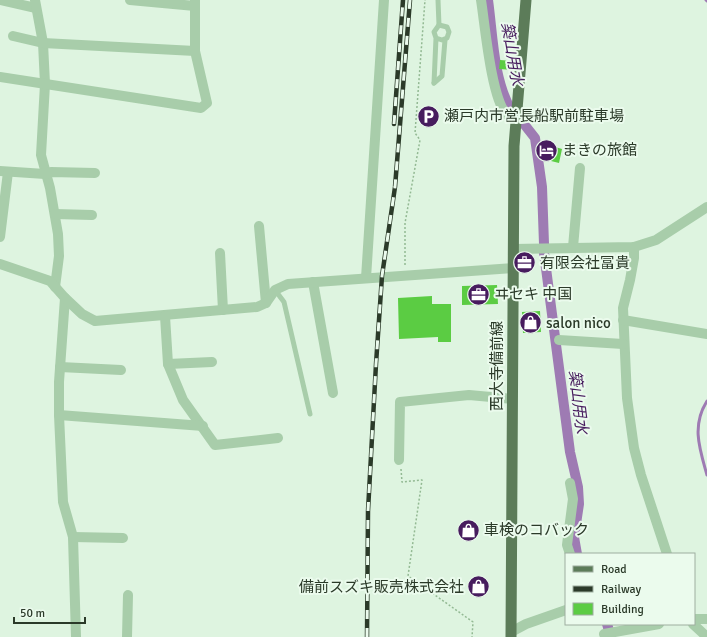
<svg xmlns="http://www.w3.org/2000/svg" width="707" height="637" font-family="Signika,'Noto Sans JP',sans-serif">
  <style>
    .lines { fill: none; stroke-linecap: round; stroke-linejoin: round }
    .stream { stroke: #9e7bb3; stroke-width: 3 }
    .canal { stroke: #9e7bb3; stroke-width: 10 }
    .building { fill: #5bcc43 }
    .path { stroke: #93b993; stroke-width: 1.5; stroke-dasharray: 2 2; stroke-linecap: butt }
    .service { stroke: #a8cdaa; stroke-width: 5 }
    .minor { stroke: #a8cdaa; stroke-width: 10 }
    .primary { stroke: #5c7c59; stroke-width: 11 }
    .rail-casing { stroke: #2b3a29; stroke-width: 4.5 }
    .rail { stroke: #ebfbed; stroke-width: 3; stroke-dasharray: 9; stroke-linecap: butt }
    .labels { text-anchor: middle; dominant-baseline: central; stroke-width: 4; stroke-linejoin: round; paint-order: stroke }
    .poi-label { font-size: 15px; fill: #2b3a29; stroke: #ebfbed; text-anchor: start }
    .street-label { font-size: 15px; fill: #2b3a29; stroke: #ebfbed }
    .water-label { font-size: 16px; font-style: italic; fill: #471c5e; stroke: #ebfbed }
  </style>
  <rect width="100%" height="100%" fill="#def4e0"/>
  <g class="lines">
    <!-- stream -->
    <g class="stream">
      <path d="M 706,0 L 707,1"/>
      <path d="M 707,401 C 691,426 700,450 707,475"/>
    </g>
    <!-- canal -->
    <g class="canal">
      <path d="M 488,0 C 493,36 493,78 511,110"/>
      <path d="M 524,124 L 535,138 L 542,187 L 544,244"/>
      <path d="M 544,253 L 570,452 L 578,487 L 579,504 L 574,537 L 577,554"/>
      <path d="M 607,624 L 611,637"/>
    </g>
  </g>
  <!-- building -->
  <g class="building">
    <path d="M 500,60 L 513,61 L 512,70 L 499,69 Z"/>
    <path d="M 542,143 L 562,149 L 559,163 L 547,160 L 548,156 L 539,154 Z"/>
    <path d="M 497,285 L 498,304 L 462,305 L 462,286 Z"/>
    <path d="M 432,296 L 432,304 L 451,304 L 451,342 L 438,342 L 438,337 L 399,339 L 398,298 Z"/>
    <path d="M 540,311 L 541,332 L 523,333 L 522,312 Z"/>
  </g>
  <g class="lines">
    <!-- path -->
    <g class="path">
      <path d="M 405,265 L 405,223 L 420,140 L 415,133 L 425,0"/>
      <path d="M 401,469 L 402,482 L 422,480 L 408,576 L 473,622 L 472,637"/>
    </g>
    <!-- service -->
    <g class="service">
      <path d="M 438,0 L 439,25"/>
      <path d="M 434,83 L 436,38 L 434,32 L 439,25 L 447,27 L 449,32 L 447,38 L 442,40 L 436,38"/>
      <path d="M 434,83 L 442,76 L 445,40"/>
      <path d="M 275,290 L 284,302 L 310,414"/>
    </g>
    <!-- minor -->
    <g class="minor">
      <path d="M 0,0 L 36,8"/>
      <path d="M 35,0 L 43,43 L 45,84 L 41,155 L 50,188 L 58,234 L 59,256 L 55,287"/>
      <path d="M 130,0 L 195,6"/>
      <path d="M 481,0 C 485,25 491,96 506,114 C 509,116 513,119 516,121"/>
      <path d="M 13,36 L 43,43 L 195,51"/>
      <path d="M 0,77 L 201,108 L 207,103 L 195,51 L 195,0"/>
      <path d="M 0,171 L 45,174 L 51,172 L 95,173"/>
      <path d="M 55,214 L 92,215"/>
      <path d="M 259,226 L 266,303"/>
      <path d="M 0,237 L 8,172"/>
      <path d="M 573,247 L 580,168"/>
      <path d="M 634,247 L 634,258 L 630,280 L 623,308 L 627,398 L 634,448 L 641,475 L 667,554"/>
      <path d="M 513,249 L 634,247 L 656,240 L 707,207"/>
      <path d="M 220,253 L 223,310"/>
      <path d="M 0,264 L 50,281 L 65,298 L 59,382 L 59,415 L 63,502 L 73,537 L 76,637"/>
      <path d="M 366,278 L 384,0"/>
      <path d="M 313,282 L 333,393"/>
      <path d="M 65,298 L 82,314 L 95,321 L 257,307 L 266,303 L 275,290 L 288,284 L 513,268"/>
      <path d="M 165,316 L 168,364 L 183,400 L 215,445 L 278,438"/>
      <path d="M 623,320 L 707,334"/>
      <path d="M 559,340 L 623,344"/>
      <path d="M 168,364 L 212,362"/>
      <path d="M 60,367 L 121,370"/>
      <path d="M 59,415 L 203,426"/>
      <path d="M 399,460 L 400,402 L 469,395 L 512,399"/>
      <path d="M 570,483 L 573,499 L 567,545 L 570,554"/>
      <path d="M 73,537 L 123,538"/>
      <path d="M 694,619 L 707,619"/>
      <path d="M 693,624 L 707,637"/>
      <path d="M 511,632 L 526,624 L 566,610"/>
      <path d="M 604,634 L 659,624"/>
      <path d="M 127,637 L 128,595"/>
    </g>
    <!-- primary -->
    <path class="primary" d="M 511,637 L 514,146 L 526,0"/>
    <defs>
      <g id="rail">
        <path d="M 394,124 L 403,0"/>
        <path d="M 367,637 L 368,511 L 376,364 L 382,276 L 395,187 L 410,0"/>
      </g>
    </defs>
    <!-- rail casing -->
    <use href="#rail" class="rail-casing"/>
    <!-- rail -->
    <use href="#rail" class="rail"/>
  </g>
  <!-- icons -->
  <defs>
    <symbol id="parking-disc" viewBox="-11 -11 22 22"><circle r="9.5" fill="#471c5e" stroke="#ebfbed"/><path d="M-3.5-5.5H1a3.5 3.5 0 0 1 0 7H-1V5.5H-3.5ZM-1-3.4V-.6H.8a1.4 1.4 0 0 0 0-2.8Z" fill="#fff"/></symbol>
    <symbol id="hotel-disc" viewBox="-11 -11 22 22"><circle r="9.5" fill="#471c5e" stroke="#ebfbed"/><path d="M-6-4.5h1.5V1H6V5H4.5V3h-9V5H-6ZM-4 0a1.8 1.8 0 1 1 3.6 0ZM.5 0V-2.5h3Q6-2.5 6 0Z" fill="#fff"/></symbol>
    <symbol id="office-disc" viewBox="-11 -11 22 22"><circle r="9.5" fill="#471c5e" stroke="#ebfbed"/><path d="M-6-3h4V-5.5h4V-3h4V5H-6ZM-1-4.5V-3h2v-1.5ZM-6 0V1H6V0Z" fill="#fff"/></symbol>
    <symbol id="shop-disc" viewBox="-11 -11 22 22"><circle r="9.5" fill="#471c5e" stroke="#ebfbed"/><path d="M-5-2.5h2.3a2.7 3.5 0 0 1 5.4 0H5L5.5 6h-11ZM-1.5-2.5h3a1.5 2.3 0 0 0-3 0Z" fill="#fff"/></symbol>
  </defs>
  <g fill-rule="evenodd">
    <use href="#parking-disc" x="416" y="104" width="25" height="25"/>
    <use href="#hotel-disc" x="534" y="138" width="25" height="25"/>
    <use href="#office-disc" x="512" y="250" width="25" height="25"/>
    <use href="#office-disc" x="466" y="282" width="25" height="25"/>
    <use href="#shop-disc" x="518" y="310" width="25" height="25"/>
    <use href="#shop-disc" x="456" y="518" width="25" height="25"/>
    <use href="#shop-disc" x="466" y="574" width="25" height="25"/>
  </g>
  <g class="labels">
    <!-- poi labels -->
    <g class="poi-label">
      <text x="444" y="116">瀬戸内市営長船駅前駐車場</text>
      <text x="562" y="150">まきの旅館</text>
      <text x="540" y="263">有限会社冨貴</text>
      <text x="494" y="294">ヰセキ 中国</text>
      <text x="546" y="323">salon nico</text>
      <text x="484" y="530">車検のコバック</text>
      <text x="464" y="587" text-anchor="end">備前スズキ販売株式会社</text>
    </g>
    <!-- street labels -->
    <g class="street-label">
      <text transform="translate(497 366) rotate(-90)">西大寺備前線</text>
    </g>
    <!-- water labels -->
    <g class="water-label">
      <text transform="translate(512 54) rotate(80)">築山用水</text>
      <text transform="translate(578 402) rotate(83)">築山用水</text>
    </g>
  </g>
  <!-- legend -->
  <rect x="565" y="553" width="130" height="72" fill="#ebfbed" stroke="#9eae9f"/>
  <rect x="573" y="566" width="20" height="6" fill="#5c7c59" stroke="#9eae9f"/>
  <text x="601" y="573" font-size="12" fill="#2b3a29">Road</text>
  <rect x="573" y="586" width="20" height="6" fill="#2b3a29" stroke="#9eae9f"/>
  <text x="601" y="593" font-size="12" fill="#2b3a29">Railway</text>
  <rect x="573" y="603" width="20" height="12" fill="#5bcc43" stroke="#9eae9f"/>
  <text x="601" y="613" font-size="12" fill="#2b3a29">Building</text>
  <!-- scale -->
  <path d="M14 617v6h71v-6" fill="none" stroke="#2b3a29" stroke-width="2"/>
  <text x="20" y="617" font-size="12" fill="#2b3a29" stroke="#ebfbed" stroke-width="3" paint-order="stroke">50 m</text>
</svg>
